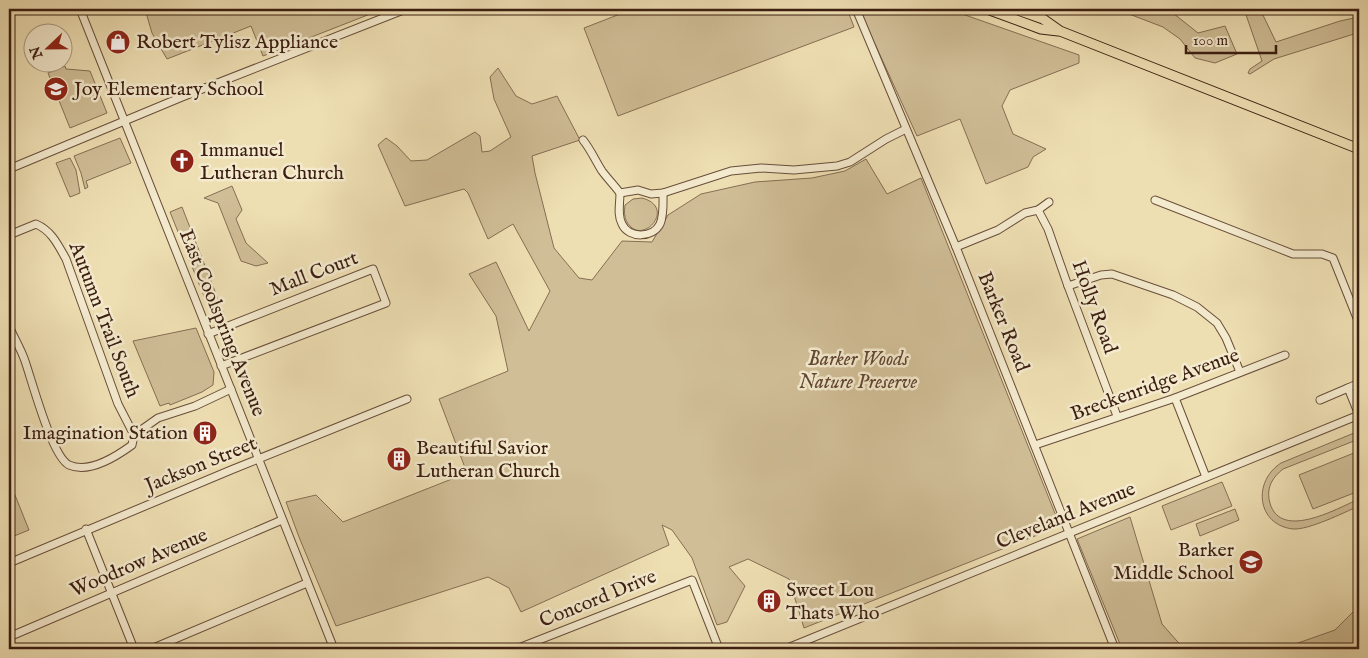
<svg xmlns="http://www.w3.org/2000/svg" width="1368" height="658" font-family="'IM FELL English',serif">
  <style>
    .green { fill: #d0be97; stroke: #866e54 }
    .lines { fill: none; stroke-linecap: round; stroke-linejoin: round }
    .minor-casing { stroke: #684e3a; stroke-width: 9 }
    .major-casing { stroke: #3b1e11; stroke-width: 11 }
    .minor { stroke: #f4eace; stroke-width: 7 }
    .major { stroke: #eedfb3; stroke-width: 9 }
    .labels { text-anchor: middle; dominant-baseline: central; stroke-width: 5; stroke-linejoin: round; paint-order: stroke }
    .poi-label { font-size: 20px; fill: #3b1e11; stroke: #f4eace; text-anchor: start }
    .street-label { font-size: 20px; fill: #3b1e11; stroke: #f4eace }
    .park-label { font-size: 20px; font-style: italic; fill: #604632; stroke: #f4eace }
  </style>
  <rect width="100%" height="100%" fill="#eedfb3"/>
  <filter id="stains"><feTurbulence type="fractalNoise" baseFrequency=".004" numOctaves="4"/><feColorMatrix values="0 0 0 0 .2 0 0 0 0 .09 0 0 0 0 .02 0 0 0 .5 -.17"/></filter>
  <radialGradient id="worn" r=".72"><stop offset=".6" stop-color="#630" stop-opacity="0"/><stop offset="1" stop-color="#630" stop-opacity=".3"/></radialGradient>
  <!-- green -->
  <g class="green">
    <path d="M 145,9 L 383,9 L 263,56 L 251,26 L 167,59 L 152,33 Z"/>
    <path d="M 633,9 L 847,9 L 854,27 L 618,116 L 584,28 Z"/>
    <path d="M 859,9 L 948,9 L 1079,55 L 1079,63 L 1010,90 L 1002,106 L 1013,134 L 1046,149 L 1033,157 L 1028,167 L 986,184 L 960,119 L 917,136 Z"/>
    <path d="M 1116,9 L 1168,9 L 1198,33 L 1225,26 L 1237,54 L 1215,63 L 1195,58 L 1180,39 L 1163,27 Z"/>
    <path d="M 1244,9 L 1260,9 L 1276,42 L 1340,21 L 1359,17 L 1359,44 L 1354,34 L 1274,59 L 1250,74 L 1248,73 L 1250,69 L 1262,61 Z"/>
    <path d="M 65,66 L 66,69 L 90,71 L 107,113 L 70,128 L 48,73 Z"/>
    <path d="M 498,68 L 516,96 L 532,104 L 557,96 L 580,140 L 532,156 L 535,173 L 554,248 L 579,278 L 592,280 L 622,241 L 652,242 L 668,215 L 701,194 L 755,182 L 812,178 L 845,171 L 866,159 L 887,194 L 921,178 L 1060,526 L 804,628 L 789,579 L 748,559 L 729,567 L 745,586 L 727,622 L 717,625 L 692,558 L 672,530 L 662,525 L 669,545 L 521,612 L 509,588 L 488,577 L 336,626 L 299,537 L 286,502 L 316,495 L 343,522 L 467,473 L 439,399 L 508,371 L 496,316 L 469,274 L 496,262 L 529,331 L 550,291 L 513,224 L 488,239 L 468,193 L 464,189 L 405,206 L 378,145 L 386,138 L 397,146 L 411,161 L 427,160 L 475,132 L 480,136 L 482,152 L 490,151 L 511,137 L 494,99 L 490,77 Z"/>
    <path d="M 120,138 L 131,163 L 86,181 L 88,187 L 85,189 L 81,173 L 74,156 Z"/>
    <path d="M 70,158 L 76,170 L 80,193 L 70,197 L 56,163 Z"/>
    <path d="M 232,186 L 242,210 L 236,219 L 246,243 L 268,263 L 256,266 L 241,261 L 218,203 L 204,198 Z"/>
    <path d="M 642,198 C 676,207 645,243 630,226 C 624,220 624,213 625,205 L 633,199 Z"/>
    <path d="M 182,207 L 225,317 L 214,321 L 170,212 Z"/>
    <path d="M 196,328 L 214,372 L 213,385 L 202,392 L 170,405 L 169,403 L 160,406 L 133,341 Z"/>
    <path d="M 1359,431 L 1359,439 L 1283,469 C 1273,477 1267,486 1269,499 C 1277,543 1336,509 1359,499 L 1359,506 C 1343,513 1309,530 1293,529 C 1257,525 1252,482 1281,463 Z"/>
    <path d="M 1359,451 L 1359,491 L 1313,509 L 1299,475 Z"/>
    <path d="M 9,480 L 29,530 L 9,538 Z"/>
    <path d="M 1222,482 L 1232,506 L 1171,530 L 1162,506 Z"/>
    <path d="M 1235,509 L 1239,520 L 1200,536 L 1196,524 Z"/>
    <path d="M 1130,517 L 1162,624 L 1184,649 L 1122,649 L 1077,539 Z"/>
    <path d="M 1359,606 L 1359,649 L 1281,649 L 1335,630 Z"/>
  </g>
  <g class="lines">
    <defs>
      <g id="minor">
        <path d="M 80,9 L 334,649"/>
        <path d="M 856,9 L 956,247 L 1115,649"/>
        <path d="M 583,140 C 591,150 595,160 602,171 C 608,179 614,185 620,193 L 638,190 L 651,194 L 663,193 L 731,171 L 761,168 L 794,170 L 837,166 L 850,162 L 886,139 L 906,129"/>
        <path d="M 9,169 L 182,97 L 406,9"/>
        <path d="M 620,193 C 620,204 617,215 622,224 C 629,239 653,238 660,224 C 664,215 663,202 663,193"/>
        <path d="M 1155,200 L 1293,254 L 1322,254 L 1333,258 L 1359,323"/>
        <path d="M 1038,210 L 1048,229 L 1068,286 L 1117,416"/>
        <path d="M 9,235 L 36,224 C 52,231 58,245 66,259 L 118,404 L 134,435"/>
        <path d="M 956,247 L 998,230 L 1025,213 L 1038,210 L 1049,202"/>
        <path d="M 1068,286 L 1101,275 L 1112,274 L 1173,295 L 1197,307 L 1217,323 L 1226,338 L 1240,372"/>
        <path d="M 9,326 C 14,338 21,349 25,361 C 32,381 52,457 69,465 C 89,474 117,456 132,445 L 134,435 L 158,418 L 195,406 L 231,389"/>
        <path d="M 208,334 L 373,269 L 386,303 L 221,366"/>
        <path d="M 1175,398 L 1206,477"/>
        <path d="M 1320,400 L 1348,388"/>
        <path d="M 1359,415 L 1348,388 L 1359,383"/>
        <path d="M 1035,445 L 1175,398 L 1285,355"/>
        <path d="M 86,529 L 134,649"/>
        <path d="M 9,563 L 231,470 L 407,399"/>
        <path d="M 9,637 L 282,520"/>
        <path d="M 151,649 L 307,583"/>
        <path d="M 516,649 L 692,580 L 719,649"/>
        <path d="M 785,649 L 1359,415"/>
      </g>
      <g id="major">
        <path d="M 987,9 L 1041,29 L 1058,31"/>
        <path d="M 1015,9 L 1043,19 L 1060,31 L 1359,149"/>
      </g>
    </defs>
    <!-- minor casing -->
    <use href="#minor" class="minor-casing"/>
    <!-- major casing -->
    <use href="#major" class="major-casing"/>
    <!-- minor -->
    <use href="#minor" class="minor"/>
    <!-- major -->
    <use href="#major" class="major"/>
  </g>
  <!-- icons -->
  <defs>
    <symbol id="shop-disc" viewBox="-11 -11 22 22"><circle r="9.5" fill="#8f2418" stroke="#f4eace"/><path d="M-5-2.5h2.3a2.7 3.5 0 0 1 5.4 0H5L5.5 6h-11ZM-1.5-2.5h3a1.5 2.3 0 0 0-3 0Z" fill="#fff"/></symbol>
    <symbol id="school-disc" viewBox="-11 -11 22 22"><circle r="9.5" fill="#8f2418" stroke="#f4eace"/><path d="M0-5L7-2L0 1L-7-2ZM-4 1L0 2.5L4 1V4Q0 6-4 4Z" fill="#fff"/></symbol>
    <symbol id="church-disc" viewBox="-11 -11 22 22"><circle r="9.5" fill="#8f2418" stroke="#f4eace"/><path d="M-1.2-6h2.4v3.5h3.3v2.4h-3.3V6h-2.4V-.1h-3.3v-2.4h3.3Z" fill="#fff"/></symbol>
    <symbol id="building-disc" viewBox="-11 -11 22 22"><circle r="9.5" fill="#8f2418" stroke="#f4eace"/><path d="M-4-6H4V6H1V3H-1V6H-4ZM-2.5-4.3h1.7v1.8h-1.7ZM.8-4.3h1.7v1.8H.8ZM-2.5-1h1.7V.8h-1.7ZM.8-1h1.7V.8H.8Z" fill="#fff"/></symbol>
  </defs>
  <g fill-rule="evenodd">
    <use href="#shop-disc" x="104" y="28" width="28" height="28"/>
    <use href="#school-disc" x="42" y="75" width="28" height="28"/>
    <use href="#church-disc" x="168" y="147" width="28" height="28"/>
    <use href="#building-disc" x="191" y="419" width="28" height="28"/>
    <use href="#building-disc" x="385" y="445" width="28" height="28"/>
    <use href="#school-disc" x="1237" y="548" width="28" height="28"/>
    <use href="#building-disc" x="755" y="587" width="28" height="28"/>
  </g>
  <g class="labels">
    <!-- poi labels -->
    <g class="poi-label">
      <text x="136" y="42">Robert Tylisz Appliance</text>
      <text x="74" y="89">Joy Elementary School</text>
      <text x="200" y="150">Immanuel<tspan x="200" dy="23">Lutheran Church</tspan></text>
      <text x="188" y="433" text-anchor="end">Imagination Station</text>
      <text x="416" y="448">Beautiful Savior<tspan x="416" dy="23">Lutheran Church</tspan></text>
      <text x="1234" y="550" text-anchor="end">Barker<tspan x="1234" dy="23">Middle School</tspan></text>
      <text x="786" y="590">Sweet Lou<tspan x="786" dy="23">Thats Who</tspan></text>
    </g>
    <!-- street labels -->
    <g class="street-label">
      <text transform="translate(314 274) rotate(-21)">Mall Court</text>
      <text transform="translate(1094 307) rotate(70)">Holly Road</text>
      <text transform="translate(104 320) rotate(69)">Autumn Trail South</text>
      <text transform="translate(1003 322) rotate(68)">Barker Road</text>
      <text transform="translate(222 323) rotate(68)">East Coolspring Avenue</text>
      <text transform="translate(1155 385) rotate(-20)">Breckenridge Avenue</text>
      <text transform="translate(201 465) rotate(-22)">Jackson Street</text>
      <text transform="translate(1066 516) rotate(-22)">Cleveland Avenue</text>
      <text transform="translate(139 563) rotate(-23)">Woodrow Avenue</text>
      <text transform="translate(598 599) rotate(-22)">Concord Drive</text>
    </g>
    <!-- park labels -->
    <g class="park-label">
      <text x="858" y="359">Barker Woods<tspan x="858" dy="23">Nature Preserve</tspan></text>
    </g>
  </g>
  <!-- margin -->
  <rect width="1368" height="658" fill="none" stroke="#eedfb3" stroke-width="30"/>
  <rect x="10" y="10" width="1348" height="638" fill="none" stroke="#3b1e11" stroke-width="2.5"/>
  <rect x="15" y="15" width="1338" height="628" fill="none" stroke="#3b1e11"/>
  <!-- north arrow -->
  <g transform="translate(48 48) rotate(248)"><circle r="24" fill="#f4eace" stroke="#aa9882"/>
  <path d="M0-4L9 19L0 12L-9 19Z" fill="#8f2418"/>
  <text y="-8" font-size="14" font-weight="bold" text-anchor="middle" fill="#3b1e11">N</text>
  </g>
  <!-- scale -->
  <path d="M1186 45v8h90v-8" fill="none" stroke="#3b1e11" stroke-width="2.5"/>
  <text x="1193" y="45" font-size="15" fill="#3b1e11" stroke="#f4eace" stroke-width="4" paint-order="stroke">100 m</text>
  <rect width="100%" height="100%" filter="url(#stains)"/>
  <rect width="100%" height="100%" fill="url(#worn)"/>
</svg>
